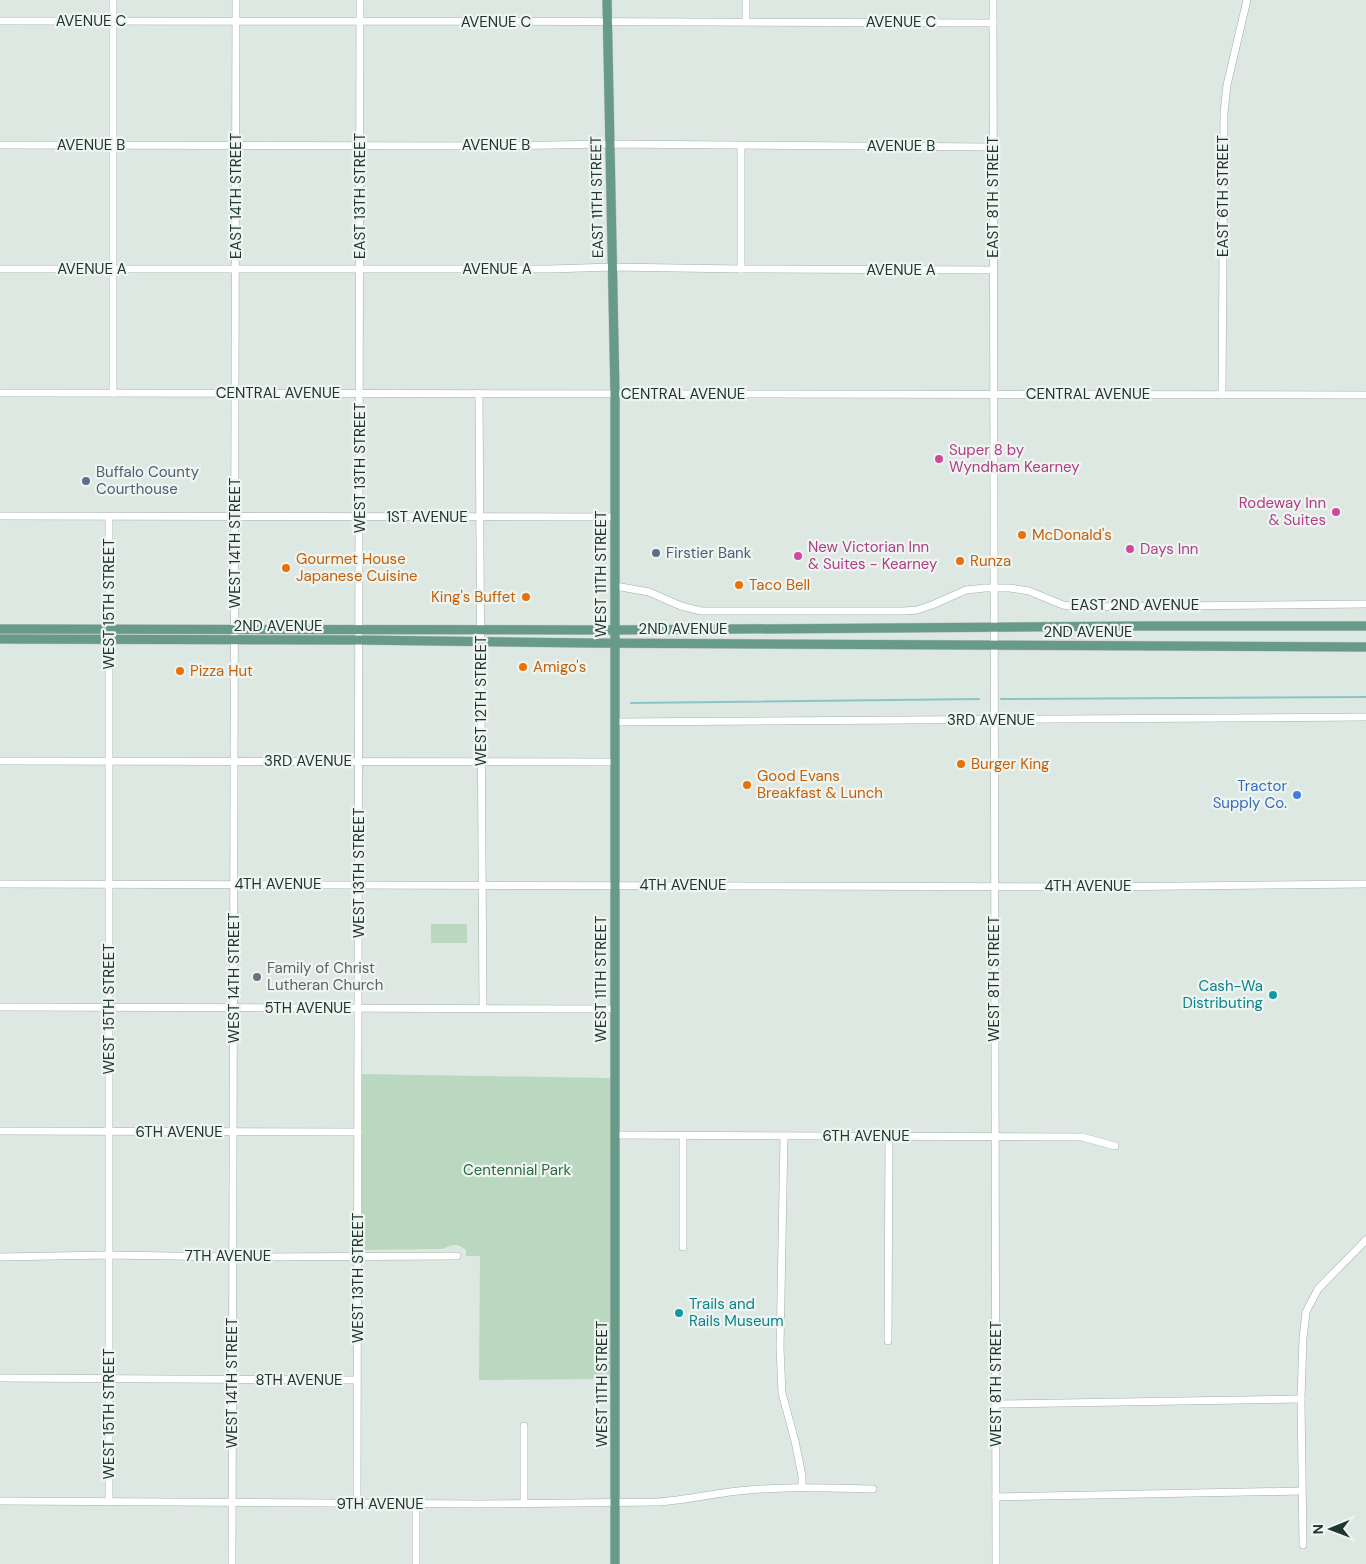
<svg xmlns="http://www.w3.org/2000/svg" width="1366" height="1564" font-family="'DM Sans',sans-serif">
  <style>
    .green { fill: #b9d8bf }
    .lines { fill: none; stroke-linecap: round; stroke-linejoin: round }
    .stream { stroke: #8bc3c9; stroke-width: 2 }
    .minor-casing { stroke: #a2afa9; stroke-width: 8 }
    .major-casing { stroke: #bcc3c1; stroke-width: 10 }
    .minor { stroke: #fff; stroke-width: 7 }
    .major { stroke: #679a89; stroke-width: 9 }
    .hotel-dot { fill: #d1479c; stroke: #eef5f1; stroke-width: 2 }
    .service-dot { fill: #5c6f8a; stroke: #eef5f1; stroke-width: 2 }
    .food-dot { fill: #e8710a; stroke: #eef5f1; stroke-width: 2 }
    .shop-dot { fill: #3f7fe0; stroke: #eef5f1; stroke-width: 2 }
    .worship-dot { fill: #6b7280; stroke: #eef5f1; stroke-width: 2 }
    .culture-dot { fill: #0f9aa8; stroke: #eef5f1; stroke-width: 2 }
    .labels { text-anchor: middle; dominant-baseline: central; stroke-width: 4.5; stroke-linejoin: round; paint-order: stroke }
    .street-label { font-size: 15px; fill: #21362f; stroke: #eef5f1 }
    .hotel-label { font-size: 15px; fill: #b23c85; stroke: #eef5f1; text-anchor: start }
    .service-label { font-size: 15px; fill: #4e5e75; stroke: #eef5f1; text-anchor: start }
    .food-label { font-size: 15px; fill: #c56008; stroke: #eef5f1; text-anchor: start }
    .shop-label { font-size: 15px; fill: #366cbe; stroke: #eef5f1; text-anchor: end }
    .worship-label { font-size: 15px; fill: #5b616d; stroke: #eef5f1; text-anchor: start }
    .culture-label { font-size: 15px; fill: #0d838f; stroke: #eef5f1; text-anchor: end }
    .park-label { font-size: 15px; fill: #306942; stroke: #eef5f1 }
  </style>
  <rect width="100%" height="100%" fill="#dee8e3"/>
  <!-- green -->
  <g class="green">
    <rect x="431" y="924" width="36" height="19"/>
    <path d="M 362,1074 L 610,1078 L 610,1379 L 479,1380 L 480,1256 L 466,1256 L 466,1250 C 457,1242 452,1245 442,1249 L 362,1250 Z"/>
  </g>
  <g class="lines">
    <!-- stream -->
    <g class="stream">
      <path d="M 1001,699 L 1366,697"/>
      <path d="M 631,703 L 979,699"/>
    </g>
    <defs>
      <g id="minor">
        <path d="M 993,0 L 996,1564"/>
        <path d="M 0,21 C 331,22 662,20 993,23"/>
        <path d="M 746,21 L 746,0"/>
        <path d="M 0,145 L 500,146 L 609,144 L 992,147"/>
        <path d="M 0,269 L 551,269 L 612,267 L 741,269 L 993,270"/>
        <path d="M 741,269 L 741,146"/>
        <path d="M 0,393 L 1366,395"/>
        <path d="M 113,393 L 113,0"/>
        <path d="M 479,393 L 483,1009"/>
        <path d="M 1222,395 L 1224,113 L 1227,85 L 1247,0"/>
        <path d="M 0,516 L 615,517"/>
        <path d="M 615,586 L 649,592 L 681,606 L 701,611 L 904,611 L 917,610 L 932,605 L 966,590 L 985,588 L 1010,588 L 1029,591 L 1063,605 L 1076,607 L 1366,604"/>
        <path d="M 615,722 L 1366,717"/>
        <path d="M 0,761 L 615,762"/>
        <path d="M 0,884 L 1094,887 L 1366,884"/>
        <path d="M 0,1007 L 615,1009"/>
        <path d="M 0,1131 L 358,1132"/>
        <path d="M 615,1135 L 1082,1137 L 1115,1146"/>
        <path d="M 784,1136 L 780,1348 L 782,1393 L 795,1441 L 802,1476 L 802,1487"/>
        <path d="M 683,1247 L 683,1136"/>
        <path d="M 0,1257 L 109,1255 L 233,1257 L 457,1256"/>
        <path d="M 888,1341 L 889,1137"/>
        <path d="M 0,1378 L 357,1380"/>
        <path d="M 996,1404 L 1301,1399"/>
        <path d="M 524,1426 L 524,1504"/>
        <path d="M 996,1497 L 1302,1491"/>
        <path d="M 0,1501 L 478,1504 L 658,1502 C 685,1500 711,1494 738,1491 C 783,1486 828,1488 873,1489"/>
        <path d="M 109,1502 L 109,517"/>
        <path d="M 357,1503 L 360,0"/>
        <path d="M 1303,1545 L 1301,1399 L 1303,1338 L 1306,1312 L 1318,1289 L 1366,1240"/>
        <path d="M 232,1564 L 236,0"/>
        <path d="M 416,1564 L 416,1504"/>
      </g>
      <g id="major">
        <path d="M 607,0 L 615,394 L 615,1564"/>
        <path d="M 0,629 L 615,630 L 1142,626 L 1366,626"/>
        <path d="M 0,639 L 359,640 L 588,643 L 1366,647"/>
      </g>
    </defs>
    <!-- minor casing -->
    <use href="#minor" class="minor-casing"/>
    <!-- major casing -->
    <use href="#major" class="major-casing"/>
    <!-- minor -->
    <use href="#minor" class="minor"/>
    <!-- major -->
    <use href="#major" class="major"/>
  </g>
  <!-- markers -->
  <g class="hotel-dot">
    <circle cx="939" cy="459" r="5"/>
    <circle cx="1336" cy="512" r="5"/>
    <circle cx="1130" cy="549" r="5"/>
    <circle cx="798" cy="556" r="5"/>
  </g>
  <g class="service-dot">
    <circle cx="86" cy="481" r="5"/>
    <circle cx="656" cy="553" r="5"/>
  </g>
  <g class="food-dot">
    <circle cx="1022" cy="535" r="5"/>
    <circle cx="960" cy="561" r="5"/>
    <circle cx="286" cy="568" r="5"/>
    <circle cx="739" cy="585" r="5"/>
    <circle cx="526" cy="597" r="5"/>
    <circle cx="523" cy="667" r="5"/>
    <circle cx="180" cy="671" r="5"/>
    <circle cx="961" cy="764" r="5"/>
    <circle cx="747" cy="785" r="5"/>
  </g>
  <circle class="shop-dot" cx="1297" cy="795" r="5"/>
  <circle class="worship-dot" cx="257" cy="977" r="5"/>
  <g class="culture-dot">
    <circle cx="1273" cy="995" r="5"/>
    <circle cx="679" cy="1313" r="5"/>
  </g>
  <g class="labels">
    <!-- street labels -->
    <g class="street-label">
      <text x="91" y="21">AVENUE C</text>
      <text x="496" y="22">AVENUE C</text>
      <text x="901" y="22">AVENUE C</text>
      <text x="91" y="145">AVENUE B</text>
      <text x="496" y="145">AVENUE B</text>
      <text x="901" y="146">AVENUE B</text>
      <text transform="translate(236 196) rotate(-90)">EAST 14TH STREET</text>
      <text transform="translate(360 196) rotate(-90)">EAST 13TH STREET</text>
      <text transform="translate(1223 196) rotate(-90)">EAST 6TH STREET</text>
      <text transform="translate(597 197) rotate(-91)">EAST 11TH STREET</text>
      <text transform="translate(993 197) rotate(-90)">EAST 8TH STREET</text>
      <text x="92" y="269">AVENUE A</text>
      <text x="497" y="269">AVENUE A</text>
      <text x="901" y="270">AVENUE A</text>
      <text x="278" y="393">CENTRAL AVENUE</text>
      <text x="683" y="394">CENTRAL AVENUE</text>
      <text x="1088" y="394">CENTRAL AVENUE</text>
      <text transform="translate(360 468) rotate(-90)">WEST 13TH STREET</text>
      <text x="427" y="517">1ST AVENUE</text>
      <text transform="translate(235 543) rotate(-90)">WEST 14TH STREET</text>
      <text transform="translate(601 574) rotate(-90)">WEST 11TH STREET</text>
      <text transform="translate(109 604) rotate(-90)">WEST 15TH STREET</text>
      <text x="1135" y="605">EAST 2ND AVENUE</text>
      <text x="278" y="626">2ND AVENUE</text>
      <text x="683" y="629">2ND AVENUE</text>
      <text x="1088" y="632">2ND AVENUE</text>
      <text transform="translate(481 701) rotate(-90)">WEST 12TH STREET</text>
      <text x="991" y="720">3RD AVENUE</text>
      <text x="308" y="761">3RD AVENUE</text>
      <text transform="translate(359 873) rotate(-90)">WEST 13TH STREET</text>
      <text x="278" y="884">4TH AVENUE</text>
      <text x="683" y="885">4TH AVENUE</text>
      <text x="1088" y="886">4TH AVENUE</text>
      <text transform="translate(234 978) rotate(-90)">WEST 14TH STREET</text>
      <text transform="translate(601 979) rotate(-90)">WEST 11TH STREET</text>
      <text transform="translate(994 979) rotate(-90)">WEST 8TH STREET</text>
      <text x="308" y="1008">5TH AVENUE</text>
      <text transform="translate(109 1009) rotate(-90)">WEST 15TH STREET</text>
      <text x="179" y="1132">6TH AVENUE</text>
      <text x="866" y="1136">6TH AVENUE</text>
      <text x="228" y="1256">7TH AVENUE</text>
      <text transform="translate(358 1278) rotate(-90)">WEST 13TH STREET</text>
      <text x="299" y="1380">8TH AVENUE</text>
      <text transform="translate(232 1383) rotate(-90)">WEST 14TH STREET</text>
      <text transform="translate(602 1384) rotate(-90)">WEST 11TH STREET</text>
      <text transform="translate(996 1384) rotate(-90)">WEST 8TH STREET</text>
      <text transform="translate(109 1414) rotate(-90)">WEST 15TH STREET</text>
      <text x="380" y="1504">9TH AVENUE</text>
    </g>
    <!-- hotel labels -->
    <g class="hotel-label">
      <text x="949" y="450">Super 8 by<tspan x="949" dy="17">Wyndham Kearney</tspan></text>
      <text x="1326" y="503" text-anchor="end">Rodeway Inn<tspan x="1326" dy="17">&amp; Suites</tspan></text>
      <text x="808" y="547">New Victorian Inn<tspan x="808" dy="17">&amp; Suites - Kearney</tspan></text>
      <text x="1140" y="549">Days Inn</text>
    </g>
    <!-- service labels -->
    <g class="service-label">
      <text x="96" y="472">Buffalo County<tspan x="96" dy="17">Courthouse</tspan></text>
      <text x="666" y="553">Firstier Bank</text>
    </g>
    <!-- food labels -->
    <g class="food-label">
      <text x="1032" y="535">McDonald's</text>
      <text x="296" y="559">Gourmet House<tspan x="296" dy="17">Japanese Cuisine</tspan></text>
      <text x="970" y="561">Runza</text>
      <text x="749" y="585">Taco Bell</text>
      <text x="516" y="597" text-anchor="end">King's Buffet</text>
      <text x="533" y="667">Amigo's</text>
      <text x="190" y="671">Pizza Hut</text>
      <text x="971" y="764">Burger King</text>
      <text x="757" y="776">Good Evans<tspan x="757" dy="17">Breakfast &amp; Lunch</tspan></text>
    </g>
    <!-- shop labels -->
    <g class="shop-label">
      <text x="1287" y="786">Tractor<tspan x="1287" dy="17">Supply Co.</tspan></text>
    </g>
    <!-- worship labels -->
    <g class="worship-label">
      <text x="267" y="968">Family of Christ<tspan x="267" dy="17">Lutheran Church</tspan></text>
    </g>
    <!-- culture labels -->
    <g class="culture-label">
      <text x="1263" y="986">Cash-Wa<tspan x="1263" dy="17">Distributing</tspan></text>
      <text x="689" y="1304" text-anchor="start">Trails and<tspan x="689" dy="17">Rails Museum</tspan></text>
    </g>
    <!-- park labels -->
    <g class="park-label">
      <text x="517" y="1170">Centennial Park</text>
    </g>
  </g>
  <!-- north arrow -->
  <g transform="translate(1331 1529) rotate(269)" stroke="#eef5f1" stroke-width="4" paint-order="stroke">
  <path d="M0-4L9 19L0 12L-9 19Z" fill="#21362f"/>
  <text y="-8" font-size="14" font-weight="bold" text-anchor="middle" fill="#21362f">N</text>
  </g>
</svg>
